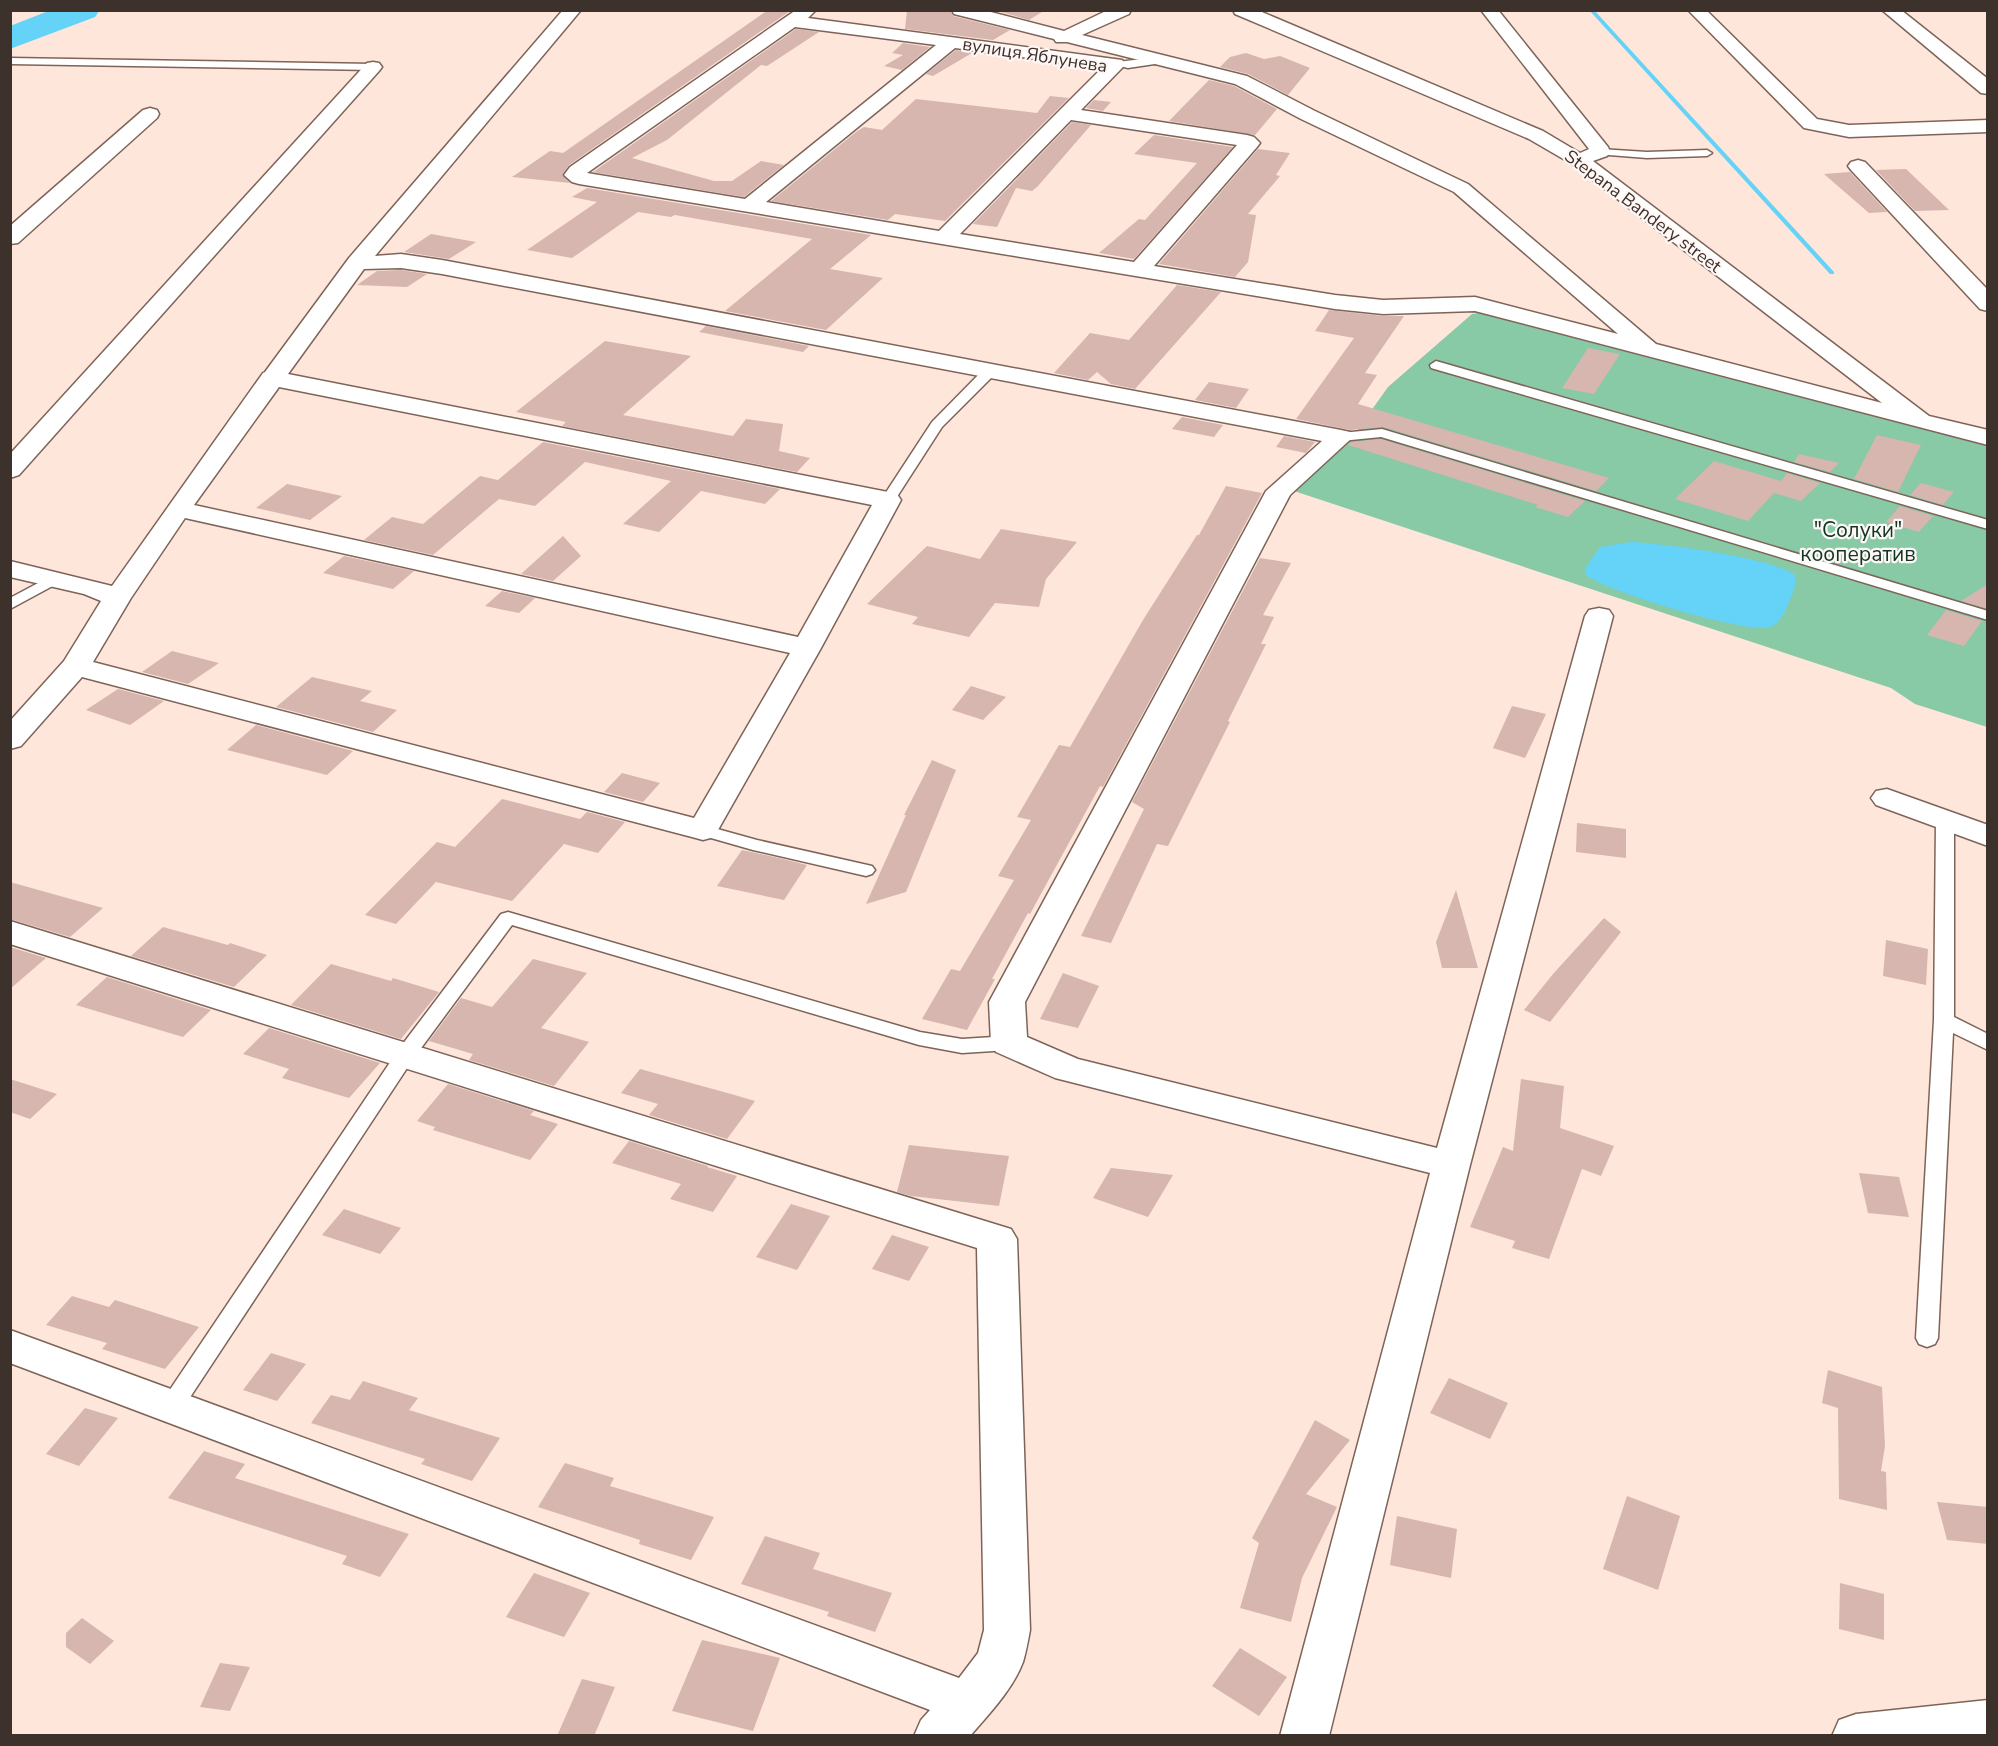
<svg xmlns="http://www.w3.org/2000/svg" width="1998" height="1746" font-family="'Nunito Sans',sans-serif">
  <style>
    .green { fill: #88c9a6 }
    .water { fill: #65d2f7 }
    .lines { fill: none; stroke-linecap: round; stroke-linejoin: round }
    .stream { fill: #65d2f7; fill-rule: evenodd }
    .river { fill: #65d2f7; fill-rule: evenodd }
    .building { fill: #d6b6af }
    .lane-casing { stroke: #7e6458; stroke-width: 3 }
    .street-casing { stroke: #7e6458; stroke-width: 3 }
    .lane { fill: #fff; fill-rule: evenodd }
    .street { fill: #fff; fill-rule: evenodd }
    .labels { text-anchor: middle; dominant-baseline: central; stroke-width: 4.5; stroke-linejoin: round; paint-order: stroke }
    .far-street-label { font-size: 18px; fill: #3d312c; stroke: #fef7f5 }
    .park-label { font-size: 21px; fill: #0d3623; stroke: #fef7f5 }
  </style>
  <rect width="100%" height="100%" fill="#fee6da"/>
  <!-- green -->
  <path class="green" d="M 1484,312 L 1987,442 L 1987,727 L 1915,704 L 1891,688 L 1294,491 L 1349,442 L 1388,387 L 1472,314 Z"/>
  <!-- water -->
  <path class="water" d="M 1631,542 C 1662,543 1773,558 1795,575 C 1797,584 1793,593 1789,602 C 1785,611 1780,624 1770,627 C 1749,635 1601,590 1585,574 L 1586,567 L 1600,547 Z"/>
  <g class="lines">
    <!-- stream -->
    <path class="stream" d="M 1589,10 L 1594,10 L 1834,272 L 1834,274 L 1830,274 Z"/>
    <!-- river -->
    <path class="river" d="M 51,10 L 100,10 L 95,17 L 10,49 L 10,26 Z"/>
  </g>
  <!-- building -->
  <g class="building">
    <path d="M 768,10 L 790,11 L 569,165 L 562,175 L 570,183 L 512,177 L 550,151 L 563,153 Z"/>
    <path d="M 907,10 L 950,10 L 953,16 L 1010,30 L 993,40 L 905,29 Z"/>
    <path d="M 994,10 L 1045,10 L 1029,20 Z"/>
    <path d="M 796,29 L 819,32 L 767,66 L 761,65 L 667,140 L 632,158 L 714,181 L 732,181 L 761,161 L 784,165 L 744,197 L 593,172 Z"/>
    <path d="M 903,43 L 930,47 L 902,70 L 884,66 L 903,55 L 892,53 Z"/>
    <path d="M 956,50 L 972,53 L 933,76 L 926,74 Z"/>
    <path d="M 1246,53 L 1264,59 L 1280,56 L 1310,68 L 1288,95 L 1248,74 L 1220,67 L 1230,57 Z"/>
    <path d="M 1209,80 L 1234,86 L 1277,109 L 1255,135 L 1169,121 Z"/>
    <path d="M 1050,96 L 1069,98 L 945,221 L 895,214 L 888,220 L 771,201 L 856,132 L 864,127 L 882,130 L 916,99 L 1037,113 Z"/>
    <path d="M 1094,100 L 1111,102 L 1103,111 L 1086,108 Z"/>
    <path d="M 1072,122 L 1091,125 L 1038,186 L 1032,191 L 1016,188 L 997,227 L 973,224 Z"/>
    <path d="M 1154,135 L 1233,147 L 1134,259 L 1099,253 L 1139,219 L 1145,220 L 1197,163 L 1134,154 Z"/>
    <path d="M 1258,149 L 1290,153 L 1276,175 L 1280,176 L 1248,214 L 1256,215 L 1248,262 L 1235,277 L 1159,264 Z"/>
    <path d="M 1906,169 L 1949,210 L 1915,211 L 1876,170 Z"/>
    <path d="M 1850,172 L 1887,212 L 1869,213 L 1824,174 Z"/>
    <path d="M 587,188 L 871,235 L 830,269 L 883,278 L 826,330 L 725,311 L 812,239 L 675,215 L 671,217 L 638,212 L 572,258 L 527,250 L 597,202 L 572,197 Z"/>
    <path d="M 431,234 L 476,242 L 449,259 L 404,252 Z"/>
    <path d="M 401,270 L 427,274 L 407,287 L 357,285 L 377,271 Z"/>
    <path d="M 1177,285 L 1221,292 L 1135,389 L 1111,384 L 1097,372 L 1088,380 L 1054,373 L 1090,333 L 1129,340 Z"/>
    <path d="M 1329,310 L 1383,316 L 1404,316 L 1365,373 L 1377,375 L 1358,404 L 1609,478 L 1596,491 L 1383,427 L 1350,430 L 1296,419 L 1354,338 L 1315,331 Z"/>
    <path d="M 706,326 L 809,346 L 803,352 L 699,332 Z"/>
    <path d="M 605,341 L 691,356 L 623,415 L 733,436 L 746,419 L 783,424 L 779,451 L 810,458 L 797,472 L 562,426 L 566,422 L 516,412 Z"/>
    <path d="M 1588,348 L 1620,354 L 1594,394 L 1562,388 Z"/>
    <path d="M 1209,382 L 1249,389 L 1236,408 L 1195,400 Z"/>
    <path d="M 1182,417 L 1223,425 L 1214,437 L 1172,429 Z"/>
    <path d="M 1877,435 L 1921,445 L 1898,492 L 1854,479 Z"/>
    <path d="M 1284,436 L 1315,442 L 1306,453 L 1276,447 Z"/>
    <path d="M 1381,439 L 1585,501 L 1568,517 L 1535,507 L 1538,505 L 1348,445 L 1351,442 Z"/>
    <path d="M 543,442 L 780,489 L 765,504 L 701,491 L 659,532 L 623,524 L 671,481 L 585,462 L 535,506 L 499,499 L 433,555 L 364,540 L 392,517 L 423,524 L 480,476 L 498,480 Z"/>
    <path d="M 1799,454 L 1839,463 L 1830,472 L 1794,462 Z"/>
    <path d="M 1714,461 L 1781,481 L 1787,473 L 1820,483 L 1801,501 L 1774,493 L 1748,521 L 1675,499 Z"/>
    <path d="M 1921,483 L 1954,492 L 1943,505 L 1910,495 Z"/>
    <path d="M 287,484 L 342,496 L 310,520 L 256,508 Z"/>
    <path d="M 1226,486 L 1262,493 L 1103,787 L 1100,786 L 1030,914 L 1028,913 L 992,979 L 995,979 L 967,1030 L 922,1019 L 951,969 L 960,971 L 1014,880 L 998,876 L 1031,820 L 1017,817 L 1059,745 L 1070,747 L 1143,620 L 1197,535 L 1199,535 Z"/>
    <path d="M 1900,506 L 1933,516 L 1919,532 L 1886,522 Z"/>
    <path d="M 1001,529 L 1077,542 L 1046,579 L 1039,607 L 995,603 L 969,637 L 912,624 L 918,617 L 867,604 L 927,546 L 980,559 Z"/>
    <path d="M 563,536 L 581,556 L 553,581 L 521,574 Z"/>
    <path d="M 344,556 L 414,571 L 393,589 L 323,573 Z"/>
    <path d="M 1260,558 L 1291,563 L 1263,615 L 1274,617 L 1261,644 L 1266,644 L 1228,721 L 1230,722 L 1168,846 L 1157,844 L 1111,943 L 1081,936 L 1144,809 L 1132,802 Z"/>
    <path d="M 1988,584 L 1988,609 L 1961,601 Z"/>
    <path d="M 502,591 L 535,598 L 519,613 L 485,606 Z"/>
    <path d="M 1946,610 L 1982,621 L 1964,646 L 1927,635 Z"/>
    <path d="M 172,651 L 219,663 L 188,684 L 142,672 Z"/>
    <path d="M 312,677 L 372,691 L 360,701 L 397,710 L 373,732 L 276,707 Z"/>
    <path d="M 971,686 L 1006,697 L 983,720 L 952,710 Z"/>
    <path d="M 118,689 L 164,701 L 130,725 L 86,710 Z"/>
    <path d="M 1512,706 L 1546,714 L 1525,758 L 1493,748 Z"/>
    <path d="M 256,725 L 353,751 L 327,775 L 227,750 Z"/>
    <path d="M 932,760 L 956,770 L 906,892 L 866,904 L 906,815 L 904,815 Z"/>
    <path d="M 622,773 L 660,783 L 643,802 L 604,792 Z"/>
    <path d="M 502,799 L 580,819 L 587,812 L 625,822 L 598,853 L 564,844 L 512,901 L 436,882 L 396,924 L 365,915 L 437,842 L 455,847 Z"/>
    <path d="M 1577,823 L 1626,829 L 1626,858 L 1576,852 Z"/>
    <path d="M 742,850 L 779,858 L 807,865 L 784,900 L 717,886 Z"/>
    <path d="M 10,882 L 103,908 L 70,937 L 10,919 Z"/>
    <path d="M 1456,890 L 1478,968 L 1442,968 L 1436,942 Z"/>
    <path d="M 1604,918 L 1621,932 L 1550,1022 L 1524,1010 L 1553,974 Z"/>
    <path d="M 163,927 L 228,945 L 230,943 L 267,955 L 234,987 L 131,956 Z"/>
    <path d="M 1886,940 L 1928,949 L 1926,985 L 1883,976 Z"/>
    <path d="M 10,947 L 46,958 L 10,989 Z"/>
    <path d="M 533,959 L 587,973 L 541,1028 L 589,1042 L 554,1086 L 469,1060 L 473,1054 L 429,1041 L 461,998 L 492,1007 Z"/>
    <path d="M 331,964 L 391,981 L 393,978 L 439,992 L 401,1039 L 291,1005 Z"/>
    <path d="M 1063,973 L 1099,986 L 1078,1028 L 1040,1019 Z"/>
    <path d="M 107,977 L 211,1010 L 183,1037 L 76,1005 Z"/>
    <path d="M 269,1028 L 380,1063 L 349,1098 L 282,1078 L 289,1069 L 243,1054 Z"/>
    <path d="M 640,1069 L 731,1094 L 755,1101 L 727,1139 L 649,1115 L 658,1104 L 621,1093 Z"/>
    <path d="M 10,1079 L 57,1094 L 30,1119 L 10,1112 Z"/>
    <path d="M 1521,1079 L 1564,1086 L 1560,1128 L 1614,1146 L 1601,1176 L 1582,1169 L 1549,1259 L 1512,1248 L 1515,1241 L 1470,1227 L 1503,1147 L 1513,1151 Z"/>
    <path d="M 448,1084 L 534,1111 L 530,1115 L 558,1124 L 530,1160 L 433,1130 L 435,1127 L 417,1121 Z"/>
    <path d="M 629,1141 L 708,1166 L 707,1167 L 737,1176 L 713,1212 L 670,1199 L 681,1184 L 612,1163 Z"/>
    <path d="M 909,1145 L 1009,1156 L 999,1206 L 911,1196 L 897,1192 Z"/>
    <path d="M 1111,1168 L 1173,1175 L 1148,1217 L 1093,1198 Z"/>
    <path d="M 1859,1173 L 1899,1177 L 1909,1217 L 1868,1213 Z"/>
    <path d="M 791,1204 L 830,1216 L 797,1270 L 756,1257 Z"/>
    <path d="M 344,1209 L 401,1228 L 380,1254 L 322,1235 Z"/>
    <path d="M 892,1235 L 929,1247 L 909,1281 L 872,1269 Z"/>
    <path d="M 72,1296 L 109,1307 L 115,1300 L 199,1327 L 165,1369 L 102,1349 L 107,1343 L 46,1325 Z"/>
    <path d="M 271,1353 L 306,1364 L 277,1401 L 243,1390 Z"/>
    <path d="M 1828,1370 L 1882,1387 L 1885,1446 L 1881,1471 L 1886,1472 L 1887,1510 L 1839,1499 L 1838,1408 L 1822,1403 Z"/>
    <path d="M 1449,1378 L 1508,1403 L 1490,1439 L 1430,1413 Z"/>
    <path d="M 363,1381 L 418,1398 L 409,1410 L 500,1438 L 472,1481 L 421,1464 L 425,1459 L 311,1423 L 331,1395 L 350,1400 Z"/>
    <path d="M 85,1408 L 118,1418 L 79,1466 L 46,1454 Z"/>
    <path d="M 1315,1420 L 1350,1440 L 1306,1494 L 1337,1507 L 1302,1578 L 1291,1622 L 1240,1608 L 1259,1543 L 1252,1538 Z"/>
    <path d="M 204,1451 L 245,1464 L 235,1478 L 409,1534 L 380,1577 L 342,1564 L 347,1556 L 168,1498 Z"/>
    <path d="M 565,1463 L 614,1478 L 610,1486 L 714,1517 L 691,1560 L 639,1544 L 640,1540 L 538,1507 Z"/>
    <path d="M 1627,1496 L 1680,1516 L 1658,1590 L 1603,1569 Z"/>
    <path d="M 1937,1502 L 1988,1507 L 1988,1544 L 1947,1540 Z"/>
    <path d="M 1397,1516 L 1457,1529 L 1451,1578 L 1390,1565 Z"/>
    <path d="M 765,1536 L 820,1553 L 813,1569 L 892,1593 L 875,1632 L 827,1616 L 829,1612 L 741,1584 Z"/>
    <path d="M 534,1573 L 590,1593 L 564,1637 L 506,1617 Z"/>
    <path d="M 1840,1583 L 1884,1594 L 1884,1640 L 1839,1629 Z"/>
    <path d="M 82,1618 L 114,1641 L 90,1664 L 66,1647 L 66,1633 Z"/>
    <path d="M 702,1640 L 780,1658 L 753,1731 L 672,1711 Z"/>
    <path d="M 1240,1648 L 1287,1677 L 1259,1716 L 1212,1686 Z"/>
    <path d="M 220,1663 L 250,1667 L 230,1711 L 200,1707 Z"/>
    <path d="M 582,1679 L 615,1687 L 594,1736 L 557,1736 Z"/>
  </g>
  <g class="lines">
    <defs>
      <g id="lane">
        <path d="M 1165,57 L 1168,58 L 1168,62 L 1128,68 L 1111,64 C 1116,61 1155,58 1165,57 Z"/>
        <path d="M 10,58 L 373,64 L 378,67 L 373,70 L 10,64 Z"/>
        <path d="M 1600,149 L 1647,152 L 1707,150 L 1712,153 L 1707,156 L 1647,158 L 1596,154 L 1595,152 Z"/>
        <path d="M 1436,361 L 1988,520 L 1988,529 L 1431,368 L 1430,365 Z"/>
        <path d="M 992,365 L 998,369 L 997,372 L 942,427 L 893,503 L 883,503 L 881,500 L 932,422 L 987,366 Z"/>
        <path d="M 1382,429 L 1988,611 L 1988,620 L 1381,437 L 1341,441 L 1334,437 L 1341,433 Z"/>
        <path d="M 55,574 L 63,579 L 60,582 L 10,609 L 10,598 Z"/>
        <path d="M 1945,815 L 1951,816 L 1954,820 L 1954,1017 L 1988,1034 L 1988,1050 L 1953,1033 L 1938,1338 L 1935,1344 L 1927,1347 L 1919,1344 L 1916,1338 L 1934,1020 L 1936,820 L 1939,816 Z"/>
        <path d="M 703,825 L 757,840 L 872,866 L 875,870 L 872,874 L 866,876 L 753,850 L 697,834 L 694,830 L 697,826 Z"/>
        <path d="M 508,912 L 920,1032 L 962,1039 L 1009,1036 L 1016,1038 L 1019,1043 L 1016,1048 L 1009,1050 L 962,1053 L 919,1045 L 512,925 L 413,1059 L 179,1414 L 171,1416 L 163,1414 L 159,1407 L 163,1400 L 399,1049 L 501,914 Z"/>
      </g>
      <g id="street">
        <path d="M 563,10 L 581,10 L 375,256 L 401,254 L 442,260 L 1341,430 L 1350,432 L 1353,437 L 1290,495 L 1025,1002 L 1027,1037 L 1078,1059 L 1437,1148 L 1585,616 L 1589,610 L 1599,608 L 1609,610 L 1613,616 L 1470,1165 L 1329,1736 L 1280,1736 L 1430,1173 L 1055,1078 L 996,1052 L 991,1043 L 989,1002 L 1266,491 L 1322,441 L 442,274 L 401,268 L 364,269 L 288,374 L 888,492 L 897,494 L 901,500 L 821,648 L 714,837 L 703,840 L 692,837 L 82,677 L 21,746 L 10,749 L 10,721 L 64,661 L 101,601 L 84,594 L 10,577 L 10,561 L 112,586 L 263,373 L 265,372 L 349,258 ZM 279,387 L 872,505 L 798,637 L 194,505 ZM 185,518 L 790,653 L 694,818 L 93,662 L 131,598 Z"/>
        <path d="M 796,10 L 816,10 L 808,18 L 1122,60 L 1125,64 L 1122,68 L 1081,110 L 1247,135 L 1254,137 L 1260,143 L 1257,147 L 1154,266 L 1335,295 L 1383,300 L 1475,297 L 1618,334 L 1454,192 L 1301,119 L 1235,84 L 1067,42 L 1056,42 L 1054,39 L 954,14 L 952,10 L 983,10 L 1064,31 L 1108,10 L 1131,10 L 1129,14 L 1082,35 L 1247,76 L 1315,111 L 1468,184 L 1656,344 L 1882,403 L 1572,164 L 1529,139 L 1235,14 L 1233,10 L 1257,10 L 1543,131 L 1580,153 L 1589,149 L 1481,10 L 1498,10 L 1608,147 L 1610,152 L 1607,156 L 1593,161 L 1929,416 L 1988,430 L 1988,445 L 1475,311 L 1383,314 L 1335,309 L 579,184 L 572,182 L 564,175 L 570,167 ZM 795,27 L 936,45 L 745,199 L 587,173 ZM 955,48 L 1102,68 L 939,231 L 766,202 ZM 1071,120 L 1237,145 L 1134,262 L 960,234 Z"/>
        <path d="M 1688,10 L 1706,10 L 1817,119 L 1849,125 L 1988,120 L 1988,132 L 1849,137 L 1804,128 Z"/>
        <path d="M 1882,10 L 1901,10 L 1988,79 L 1988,94 L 1981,93 Z"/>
        <path d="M 373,62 L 379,63 L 382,67 L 379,71 L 19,475 L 10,478 L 10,454 L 367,63 Z"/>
        <path d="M 150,108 L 157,110 L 159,114 L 157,118 L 18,243 L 10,244 L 10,226 L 143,110 Z"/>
        <path d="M 1858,160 L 1865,162 L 1988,290 L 1988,311 L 1980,309 L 1851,170 L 1848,166 L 1851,162 Z"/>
        <path d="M 1887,789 L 1988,825 L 1988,846 L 1876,805 L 1871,798 L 1876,791 Z"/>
        <path d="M 10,921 L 1011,1229 L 1017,1239 L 1030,1630 C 1028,1641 1026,1652 1023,1662 C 1013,1689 989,1714 970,1736 L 914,1736 L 921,1720 L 930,1710 L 10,1363 L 10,1330 L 959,1678 L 978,1653 L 984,1630 L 977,1248 L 10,944 Z"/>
        <path d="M 1988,1700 L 1988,1736 L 1832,1736 L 1839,1720 L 1856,1714 Z"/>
      </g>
    </defs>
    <!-- lane casing -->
    <use href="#lane" class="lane-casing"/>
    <!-- street casing -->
    <use href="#street" class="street-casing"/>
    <!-- lane -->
    <use href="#lane" class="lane"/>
    <!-- street -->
    <use href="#street" class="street"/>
  </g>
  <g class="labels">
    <!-- far-street labels -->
    <g class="far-street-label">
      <text transform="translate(1035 55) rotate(9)">вулиця Яблунева</text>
      <text transform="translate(1643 211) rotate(37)">Stepana Bandery street</text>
    </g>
    <!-- park labels -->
    <g class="park-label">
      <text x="1858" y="530">"Солуки"<tspan x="1858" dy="24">кооператив</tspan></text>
    </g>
  </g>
  <!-- border -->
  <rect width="1998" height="1746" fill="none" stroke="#3d312c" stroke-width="24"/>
</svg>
